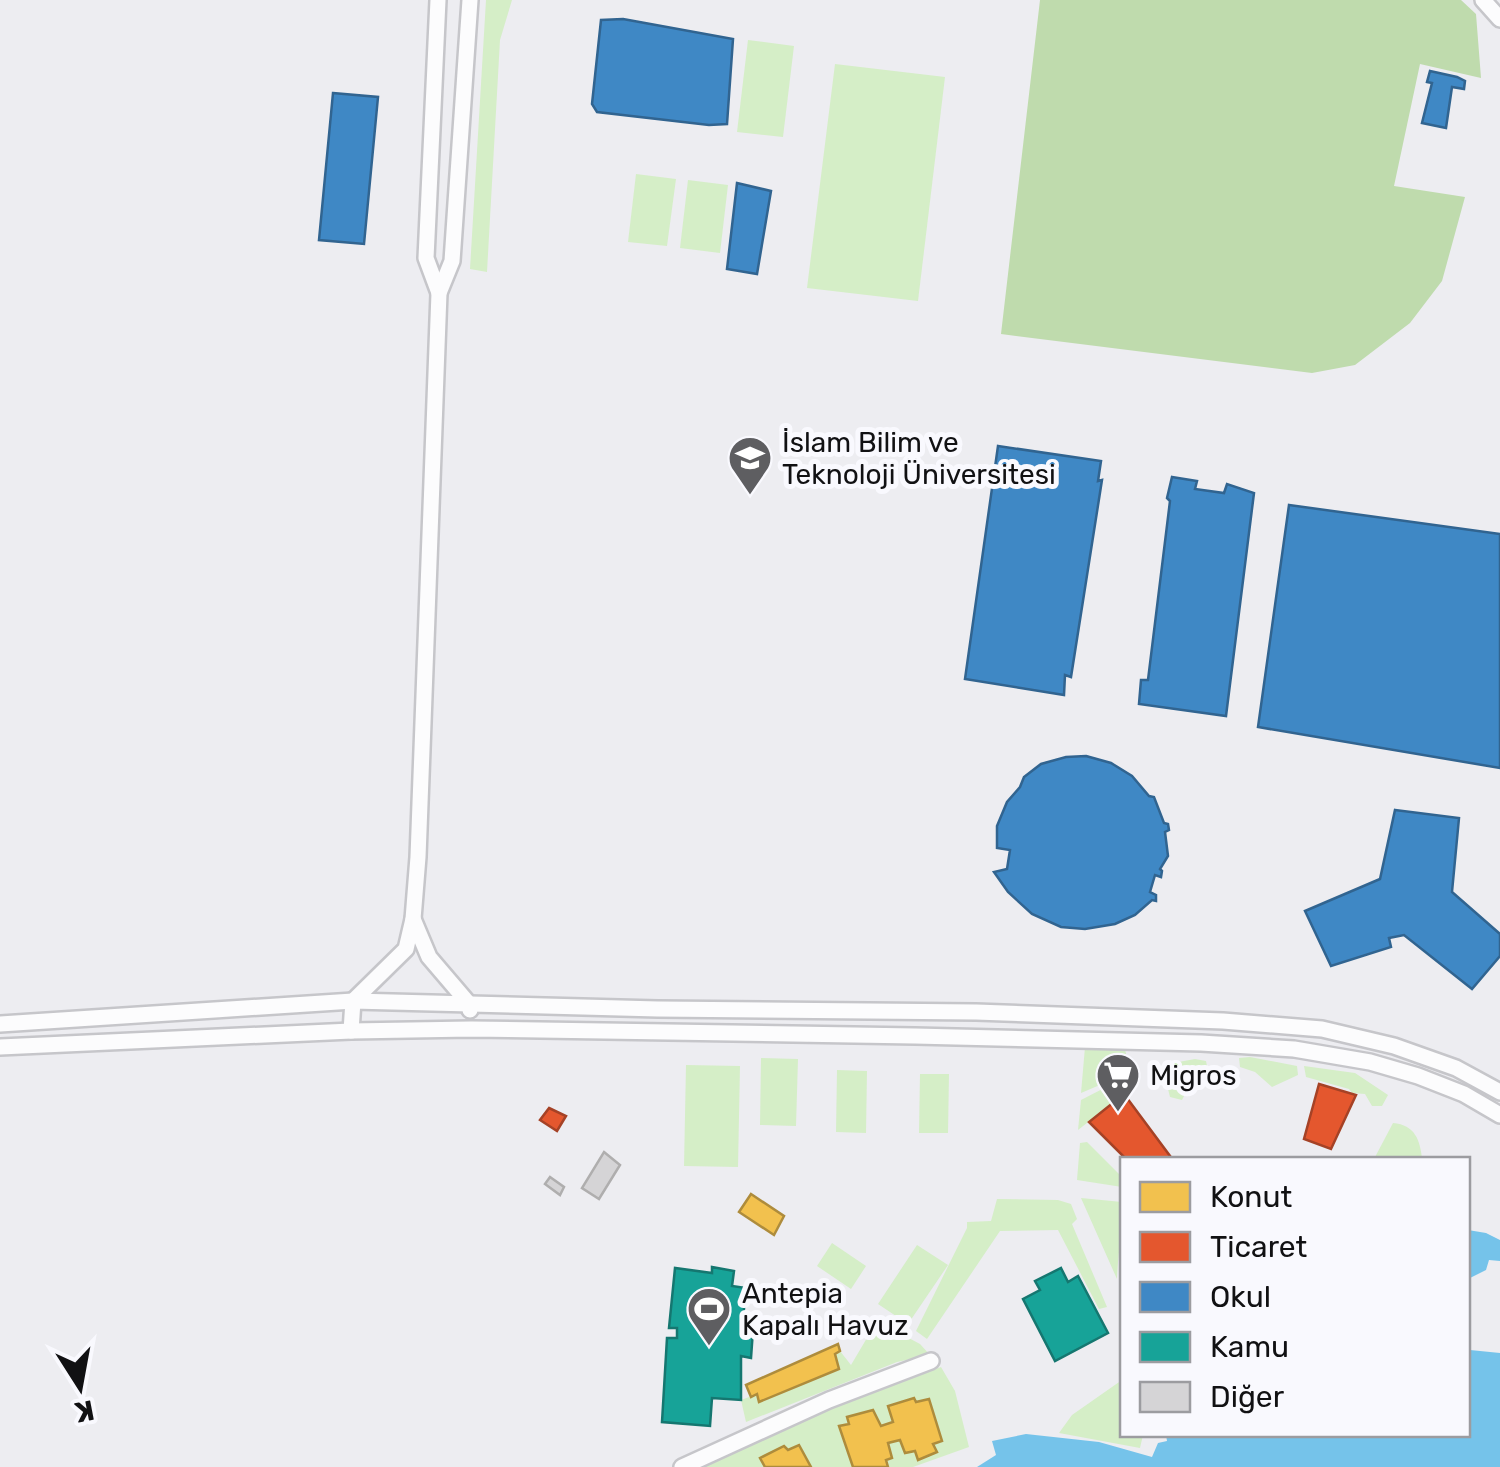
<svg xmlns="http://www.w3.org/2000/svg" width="1500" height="1467" font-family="Rubik,sans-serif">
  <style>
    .green { fill: #d5eec7 }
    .forest { fill: #bfdbad }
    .water { fill: #75c3ea }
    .homes { fill: #f2c14e; stroke: #ae8c3c; stroke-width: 2.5 }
    .shops { fill: #e4572e; stroke: #a54226; stroke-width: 2.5 }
    .schools { fill: #3f88c5; stroke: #316490; stroke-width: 2.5 }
    .public { fill: #17a398; stroke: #157770; stroke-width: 2.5 }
    .building { fill: #d5d4d6; stroke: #afaeae; stroke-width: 2.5 }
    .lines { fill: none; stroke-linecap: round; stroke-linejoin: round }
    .street-casing { stroke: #c6c6ca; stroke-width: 20 }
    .street { stroke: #fcfcfd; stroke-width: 15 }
    .labels { text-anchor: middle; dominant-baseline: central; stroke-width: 10; stroke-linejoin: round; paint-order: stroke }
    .poi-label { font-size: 28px; fill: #111113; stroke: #f9f9fe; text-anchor: start }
  </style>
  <rect width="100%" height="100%" fill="#ededf1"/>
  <!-- green -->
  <g class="green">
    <path d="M 486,0 L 512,0 L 500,40 L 487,272 L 470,269 Z"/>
    <path d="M 748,40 L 794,46 L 783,137 L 737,132 Z"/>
    <path d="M 835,64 L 945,77 L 918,301 L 807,288 Z"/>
    <path d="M 636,174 L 676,179 L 667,246 L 628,242 Z"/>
    <path d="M 688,180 L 728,185 L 720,253 L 680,248 Z"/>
    <path d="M 1085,1047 L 1125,1049 L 1128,1063 L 1111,1074 L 1114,1079 L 1081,1093 Z"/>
    <path d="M 1250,1057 L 1297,1066 L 1298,1075 L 1272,1087 L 1255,1072 L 1240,1067 L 1239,1058 Z"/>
    <path d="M 761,1058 L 798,1059 L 796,1126 L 760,1125 Z"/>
    <path d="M 1195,1059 L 1206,1061 L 1208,1071 L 1189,1086 L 1182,1100 L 1170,1097 L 1162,1065 Z"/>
    <path d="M 686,1065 L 740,1066 L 738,1167 L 684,1166 Z"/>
    <path d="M 1304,1066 L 1355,1073 L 1388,1095 L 1382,1106 L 1372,1106 L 1365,1094 L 1352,1093 L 1349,1089 L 1306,1077 Z"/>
    <path d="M 837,1070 L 867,1071 L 866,1133 L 836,1132 Z"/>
    <path d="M 920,1074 L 949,1074 L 948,1133 L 919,1133 Z"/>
    <path d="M 1114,1083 L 1124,1094 L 1078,1130 L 1081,1100 Z"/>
    <path d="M 1393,1123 C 1415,1125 1420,1140 1422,1159 L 1374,1159 Z"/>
    <path d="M 1087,1142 L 1122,1177 L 1122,1187 L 1077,1180 L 1080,1143 Z"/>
    <path d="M 1081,1198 L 1122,1202 C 1123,1228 1118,1252 1117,1279 Z"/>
    <path d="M 997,1199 L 1058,1200 L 1071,1204 L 1077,1219 L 1072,1224 L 1107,1307 L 1099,1309 L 1058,1230 L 1000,1231 L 927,1339 L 916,1331 L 967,1228 L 967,1222 L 991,1221 Z"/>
    <path d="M 832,1243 L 866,1266 L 851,1289 L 817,1266 Z"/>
    <path d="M 917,1245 L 948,1265 L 908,1324 L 878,1304 Z"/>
    <path d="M 877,1321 L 920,1344 L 930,1355 L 897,1362 L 746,1422 L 741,1400 L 757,1394 L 760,1402 L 838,1369 L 835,1354 L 840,1351 L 851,1365 Z"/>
    <path d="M 941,1367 L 955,1391 L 969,1447 L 913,1467 L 700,1467 L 795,1422 Z"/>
    <path d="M 1122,1380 L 1122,1434 L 1143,1435 L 1140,1448 L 1059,1433 L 1072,1415 Z"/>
  </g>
  <!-- forest -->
  <path class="forest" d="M 1040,0 L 1461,0 L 1476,14 L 1481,78 L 1420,64 L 1394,186 L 1465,197 L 1442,281 L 1410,323 L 1355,365 L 1312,373 L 1001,334 Z"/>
  <!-- water -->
  <g class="water">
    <path d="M 1468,1230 L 1486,1233 L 1500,1240 L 1500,1261 L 1489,1260 L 1486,1270 L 1468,1279 Z"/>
    <path d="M 1470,1350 L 1500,1353 L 1500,1467 L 977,1467 L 996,1455 L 992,1441 L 1026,1434 L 1099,1442 L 1152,1457 L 1158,1443 L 1167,1441 L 1166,1435 L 1468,1434 L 1468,1351 Z"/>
  </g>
  <!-- homes -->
  <g class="homes">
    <path d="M 751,1194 L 784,1216 L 774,1235 L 739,1212 Z"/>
    <path d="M 838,1344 L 840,1351 L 835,1354 L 839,1369 L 759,1402 L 757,1394 L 751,1397 L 746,1385 Z"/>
    <path d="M 914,1398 L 916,1402 L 929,1399 L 942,1441 L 933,1444 L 937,1452 L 918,1460 L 915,1451 L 905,1453 L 900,1440 L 888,1443 L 892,1458 L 886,1460 L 888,1467 L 853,1467 L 839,1426 L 849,1424 L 847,1417 L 873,1410 L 881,1426 L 893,1422 L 888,1406 Z"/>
    <path d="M 799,1445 L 811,1467 L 765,1467 L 760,1458 L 784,1446 L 788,1450 Z"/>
  </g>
  <!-- shops -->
  <g class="shops">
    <path d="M 1319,1084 L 1356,1095 L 1331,1149 L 1304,1139 Z"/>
    <path d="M 1124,1094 L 1170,1156 L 1166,1160 L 1127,1160 L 1089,1122 Z"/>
    <path d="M 549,1108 L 566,1116 L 557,1131 L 540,1120 Z"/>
  </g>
  <!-- schools -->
  <g class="schools">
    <path d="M 623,19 L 733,39 L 727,124 L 709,125 L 597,112 L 592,104 L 601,20 Z"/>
    <path d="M 1430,71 L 1457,77 L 1465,81 L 1464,89 L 1452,87 L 1446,128 L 1422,123 L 1432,83 L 1427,82 Z"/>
    <path d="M 333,93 L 378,97 L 364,244 L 319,240 Z"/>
    <path d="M 737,183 L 771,191 L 757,274 L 727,269 Z"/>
    <path d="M 998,446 L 1101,461 L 1098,481 L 1102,480 L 1071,677 L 1065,675 L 1064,695 L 965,679 Z"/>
    <path d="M 1172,477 L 1197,481 L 1195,489 L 1224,493 L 1227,484 L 1254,493 L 1226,716 L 1139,704 L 1141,680 L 1148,680 L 1170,501 L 1167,498 Z"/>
    <path d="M 1289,505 L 1500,534 L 1500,768 L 1258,727 Z"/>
    <path d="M 1086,756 L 1111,763 L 1132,776 L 1149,796 L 1154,797 L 1164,823 L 1168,824 L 1169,830 L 1165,832 L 1168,856 L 1160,869 L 1162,871 L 1161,877 L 1155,875 L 1150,892 L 1156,895 L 1156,901 L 1152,900 L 1135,915 L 1115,924 L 1085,929 L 1061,927 L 1032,914 L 1008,892 L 994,872 L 1007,869 L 1010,850 L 997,848 L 997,826 L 1007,802 L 1020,787 L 1024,777 L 1041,764 L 1066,757 Z"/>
    <path d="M 1395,810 L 1459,818 L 1452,892 L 1500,934 L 1500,956 L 1472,989 L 1404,935 L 1389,938 L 1391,947 L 1331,966 L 1305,911 L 1380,879 Z"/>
  </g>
  <!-- public -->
  <g class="public">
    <path d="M 712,1267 L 734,1271 L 732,1286 L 746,1288 L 742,1329 L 753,1330 L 751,1358 L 741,1356 L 741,1400 L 712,1398 L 710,1426 L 662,1422 L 667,1338 L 677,1338 L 677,1328 L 669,1328 L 675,1268 L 712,1273 Z"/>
    <path d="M 1061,1268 L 1068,1282 L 1078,1276 L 1108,1333 L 1055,1361 L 1023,1299 L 1040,1290 L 1035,1281 Z"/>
  </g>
  <!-- building -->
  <g class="building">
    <path d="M 604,1152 L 620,1165 L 599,1199 L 582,1188 Z"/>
    <path d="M 550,1177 L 564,1187 L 560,1195 L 545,1184 Z"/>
  </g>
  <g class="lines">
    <defs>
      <g id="street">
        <path d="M 438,0 L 426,258 L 439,293"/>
        <path d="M 1483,0 L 1500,19"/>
        <path d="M 413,919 L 429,957 L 470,1005 L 470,1010"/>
        <path d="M 0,1024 L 353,1001 L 658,1009 L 976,1012 L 1223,1021 L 1322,1029 L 1394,1046 L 1456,1068 L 1500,1092"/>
        <path d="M 351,1031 L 353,1001 L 406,949 L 413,919 L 418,857 L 439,293 L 452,261 L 470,0"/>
        <path d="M 0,1047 L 351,1031 L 471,1029 L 915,1036 L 1201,1043 L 1294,1049 L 1370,1062 L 1418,1076 L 1464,1094 L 1500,1115"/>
        <path d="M 682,1467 L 829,1400 L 931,1361"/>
      </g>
    </defs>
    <!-- street casing -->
    <use href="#street" class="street-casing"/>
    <!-- street -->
    <use href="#street" class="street"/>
  </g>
  <!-- icons -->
  <defs>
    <symbol id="university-pin" viewBox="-11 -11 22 30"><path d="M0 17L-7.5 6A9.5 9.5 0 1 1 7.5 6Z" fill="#5e5e61" stroke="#f9f9fe"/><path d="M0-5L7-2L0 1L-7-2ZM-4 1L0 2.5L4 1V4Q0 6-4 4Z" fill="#fff"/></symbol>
    <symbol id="supermarket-pin" viewBox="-11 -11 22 30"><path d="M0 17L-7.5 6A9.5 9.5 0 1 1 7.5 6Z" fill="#5e5e61" stroke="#f9f9fe"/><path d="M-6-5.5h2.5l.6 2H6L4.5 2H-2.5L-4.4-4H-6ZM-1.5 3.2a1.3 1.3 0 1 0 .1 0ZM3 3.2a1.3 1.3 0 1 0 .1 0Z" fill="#fff"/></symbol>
    <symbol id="stadium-pin" viewBox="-11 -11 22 30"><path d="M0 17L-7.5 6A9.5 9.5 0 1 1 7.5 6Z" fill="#5e5e61" stroke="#f9f9fe"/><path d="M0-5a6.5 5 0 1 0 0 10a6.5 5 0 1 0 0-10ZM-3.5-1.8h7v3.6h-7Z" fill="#fff"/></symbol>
  </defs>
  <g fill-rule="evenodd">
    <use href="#university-pin" x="725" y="433" width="50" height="68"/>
    <use href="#supermarket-pin" x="1093" y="1050" width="50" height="68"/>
    <use href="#stadium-pin" x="684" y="1284" width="50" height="68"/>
  </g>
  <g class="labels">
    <!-- poi labels -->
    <g class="poi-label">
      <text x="782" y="442">İslam Bilim ve<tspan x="782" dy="32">Teknoloji Üniversitesi</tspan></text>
      <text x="1150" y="1075">Migros</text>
      <text x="742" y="1293">Antepia<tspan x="742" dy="32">Kapalı Havuz</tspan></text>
    </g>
  </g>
  <!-- legend -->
  <rect x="1120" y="1157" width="350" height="280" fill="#f9f9fe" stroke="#9c9ca0" stroke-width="2.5"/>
  <rect x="1140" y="1182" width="50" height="30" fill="#f2c14e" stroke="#9c9ca0" stroke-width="2.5"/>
  <text x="1210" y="1207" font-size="30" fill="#111113">Konut</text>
  <rect x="1140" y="1232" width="50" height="30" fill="#e4572e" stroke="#9c9ca0" stroke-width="2.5"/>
  <text x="1210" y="1257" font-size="30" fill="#111113">Ticaret</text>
  <rect x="1140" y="1282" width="50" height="30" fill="#3f88c5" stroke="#9c9ca0" stroke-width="2.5"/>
  <text x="1210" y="1307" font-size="30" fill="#111113">Okul</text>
  <rect x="1140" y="1332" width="50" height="30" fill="#17a398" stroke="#9c9ca0" stroke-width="2.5"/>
  <text x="1210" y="1357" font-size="30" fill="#111113">Kamu</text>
  <rect x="1140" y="1382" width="50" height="30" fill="#d5d4d6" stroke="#9c9ca0" stroke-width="2.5"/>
  <text x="1210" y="1407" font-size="30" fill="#111113">Diğer</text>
  <!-- north arrow -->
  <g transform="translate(80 1387) rotate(169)" stroke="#f9f9fe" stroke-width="8" paint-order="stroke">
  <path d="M0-8L18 38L0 25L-18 38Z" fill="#111113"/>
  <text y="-15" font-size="28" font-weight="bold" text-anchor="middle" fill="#111113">K</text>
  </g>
</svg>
